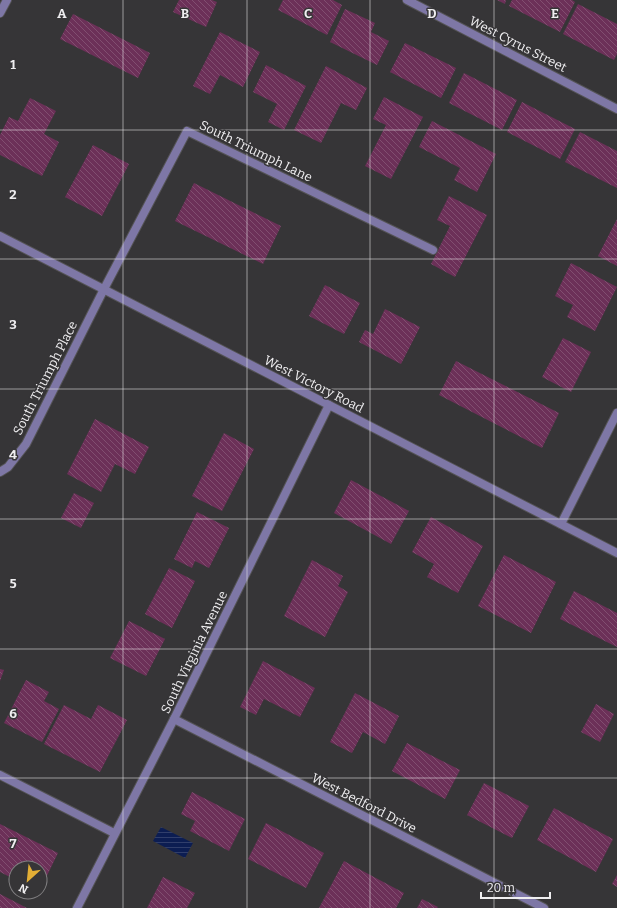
<svg xmlns="http://www.w3.org/2000/svg" width="617" height="908" font-family="Bitter,serif">
  <style>
    .water { fill: url(#water-rules) }
    .building { fill: url(#building-back-hatch) }
    .lines { fill: none; stroke-linecap: round; stroke-linejoin: round }
    .minor-casing { stroke: #545355; stroke-width: 10 }
    .tertiary-casing { stroke: #545355; stroke-width: 10 }
    .minor { stroke: #7e77a6; stroke-width: 8 }
    .tertiary { stroke: #7e77a6; stroke-width: 8 }
    .grid { fill: none; stroke: #efeef0; stroke-width: 1; stroke-opacity: 0.55 }
    .labels { text-anchor: middle; dominant-baseline: central; stroke-width: 3; stroke-linejoin: round; paint-order: stroke }
    .street-label { font-size: 13px; fill: #efeef0; stroke: #363537 }
    .grid-label { font-size: 13px; text-anchor: middle; font-weight: bold; fill: #efeef0; stroke: #363537; stroke-width: 3; stroke-linejoin: round; paint-order: stroke }
  </style>
  <defs>
    <pattern id="water-rules" width="6" height="5" patternUnits="userSpaceOnUse"><rect width="6" height="5" fill="#0c1d52"/><path d="M0 2.5h6" fill="none" stroke="#303e6b"/></pattern>
    <pattern id="building-back-hatch" width="6" height="6" patternUnits="userSpaceOnUse"><rect width="6" height="6" fill="#6c3058"/><path d="M-1 5l2 2M0 0l6 6M5-1l2 2" fill="none" stroke="#814e70"/></pattern>
  </defs>
  <rect width="100%" height="100%" fill="#363537"/>
  <!-- water -->
  <path class="water" d="M 161,827 L 193,843 L 185,858 L 153,841 Z"/>
  <!-- building -->
  <g class="building">
    <path d="M 179,0 L 212,0 L 217,2 L 206,27 L 173,12 Z"/>
    <path d="M 283,0 L 333,0 L 342,5 L 327,35 L 278,10 Z"/>
    <path d="M 497,0 L 506,0 L 505,4 Z"/>
    <path d="M 512,0 L 572,0 L 575,2 L 560,32 L 509,6 Z"/>
    <path d="M 578,4 L 617,24 L 617,54 L 614,60 L 563,34 Z"/>
    <path d="M 345,9 L 375,23 L 371,32 L 389,41 L 377,65 L 330,42 Z"/>
    <path d="M 73,14 L 150,53 L 138,78 L 60,39 Z"/>
    <path d="M 220,32 L 260,52 L 243,87 L 220,75 L 210,94 L 193,86 Z"/>
    <path d="M 405,43 L 456,68 L 441,98 L 390,72 Z"/>
    <path d="M 266,65 L 306,86 L 284,130 L 268,122 L 277,104 L 253,92 Z"/>
    <path d="M 326,66 L 367,88 L 356,110 L 341,103 L 321,143 L 294,130 Z"/>
    <path d="M 464,73 L 517,100 L 502,130 L 449,103 Z"/>
    <path d="M 384,97 L 423,117 L 391,179 L 365,166 L 386,125 L 373,119 Z"/>
    <path d="M 30,98 L 56,111 L 44,134 L 59,142 L 42,176 L 0,155 L 0,135 L 9,117 L 18,121 Z"/>
    <path d="M 522,102 L 575,129 L 560,159 L 507,132 Z"/>
    <path d="M 432,121 L 496,154 L 477,192 L 454,180 L 460,168 L 419,147 Z"/>
    <path d="M 580,132 L 617,151 L 617,188 L 565,162 Z"/>
    <path d="M 93,145 L 129,164 L 102,216 L 65,197 Z"/>
    <path d="M 194,183 L 281,226 L 263,264 L 175,221 Z"/>
    <path d="M 449,196 L 487,215 L 455,277 L 431,264 L 450,226 L 437,220 Z"/>
    <path d="M 617,219 L 617,266 L 598,256 Z"/>
    <path d="M 571,263 L 617,287 L 595,331 L 567,317 L 573,305 L 555,296 Z"/>
    <path d="M 325,285 L 360,303 L 344,334 L 309,316 Z"/>
    <path d="M 385,309 L 420,327 L 401,364 L 359,342 L 365,330 L 373,334 Z"/>
    <path d="M 563,338 L 591,352 L 571,392 L 542,377 Z"/>
    <path d="M 456,361 L 559,413 L 542,448 L 439,395 Z"/>
    <path d="M 95,419 L 149,447 L 135,474 L 115,464 L 101,492 L 67,474 Z"/>
    <path d="M 224,433 L 254,449 L 222,511 L 192,496 Z"/>
    <path d="M 351,480 L 409,511 L 391,544 L 334,513 Z"/>
    <path d="M 74,493 L 94,503 L 81,528 L 61,518 Z"/>
    <path d="M 197,512 L 229,528 L 209,568 L 195,561 L 192,568 L 174,559 Z"/>
    <path d="M 431,517 L 483,546 L 458,593 L 427,577 L 434,564 L 412,552 Z"/>
    <path d="M 504,555 L 556,582 L 531,633 L 478,606 Z"/>
    <path d="M 312,560 L 343,576 L 338,586 L 348,592 L 325,637 L 284,616 Z"/>
    <path d="M 169,568 L 195,581 L 172,628 L 145,614 Z"/>
    <path d="M 574,591 L 617,613 L 617,647 L 560,619 Z"/>
    <path d="M 129,621 L 165,639 L 146,676 L 110,658 Z"/>
    <path d="M 263,661 L 315,688 L 300,717 L 264,699 L 256,715 L 240,707 Z"/>
    <path d="M 0,669 L 4,670 L 0,681 Z"/>
    <path d="M 26,680 L 49,692 L 44,701 L 59,709 L 42,742 L 4,723 Z"/>
    <path d="M 355,693 L 399,716 L 385,744 L 363,732 L 352,753 L 330,742 Z"/>
    <path d="M 596,704 L 614,714 L 600,742 L 581,732 Z"/>
    <path d="M 64,705 L 91,719 L 98,705 L 127,720 L 100,772 L 44,744 Z"/>
    <path d="M 407,743 L 460,770 L 445,799 L 392,771 Z"/>
    <path d="M 484,783 L 529,806 L 512,838 L 467,815 Z"/>
    <path d="M 192,792 L 245,819 L 229,851 L 190,831 L 195,821 L 181,814 Z"/>
    <path d="M 554,808 L 613,839 L 596,872 L 537,840 Z"/>
    <path d="M 266,823 L 324,853 L 306,888 L 248,859 Z"/>
    <path d="M 0,824 L 58,853 L 40,890 L 40,868 L 16,868 L 16,880 L 0,872 Z"/>
    <path d="M 344,861 L 404,893 L 396,908 L 319,908 Z"/>
    <path d="M 617,875 L 617,887 L 612,884 Z"/>
    <path d="M 163,877 L 195,893 L 187,908 L 147,908 Z"/>
    <path d="M 0,894 L 27,908 L 0,908 Z"/>
    <path d="M 422,899 L 438,907 L 437,908 L 417,908 Z"/>
  </g>
  <g class="lines">
    <defs>
      <g id="minor">
        <path d="M 407,0 L 617,109"/>
        <path d="M 0,13 L 7,0"/>
        <path d="M 0,472 L 8,467 L 26,444 L 104,289 L 187,131 L 433,250"/>
        <path d="M 561,524 L 617,413"/>
        <path d="M 174,719 L 544,908"/>
        <path d="M 0,775 L 114,833"/>
        <path d="M 77,908 L 174,719 L 329,405"/>
      </g>
      <path id="tertiary" d="M 0,236 L 617,553"/>
    </defs>
    <!-- minor casing -->
    <use href="#minor" class="minor-casing"/>
    <!-- tertiary casing -->
    <use href="#tertiary" class="tertiary-casing"/>
    <!-- minor -->
    <use href="#minor" class="minor"/>
    <!-- tertiary -->
    <use href="#tertiary" class="tertiary"/>
  </g>
  <!-- grid -->
  <path class="grid" d="M 123,0 L 123,908M 247,0 L 247,908M 370,0 L 370,908M 494,0 L 494,908M 0,130 L 617,130M 0,259 L 617,259M 0,389 L 617,389M 0,519 L 617,519M 0,649 L 617,649M 0,778 L 617,778"/>
  <g class="labels">
    <!-- street labels -->
    <g class="street-label">
      <text transform="translate(518 44) rotate(27)">West Cyrus Street</text>
      <text transform="translate(256 151) rotate(26)">South Triumph Lane</text>
      <text transform="translate(45 378) rotate(-63)">South Triumph Place</text>
      <text transform="translate(314 384) rotate(27)">West Victory Road</text>
      <text transform="translate(194 652) rotate(-64)">South Virginia Avenue</text>
      <text transform="translate(364 803) rotate(27)">West Bedford Drive</text>
    </g>
  </g>
  <g class="grid-label">
    <text x="62" y="18">A</text>
    <text x="185" y="18">B</text>
    <text x="308" y="18">C</text>
    <text x="432" y="18">D</text>
    <text x="555" y="18">E</text>
    <text x="13" y="69">1</text>
    <text x="13" y="199">2</text>
    <text x="13" y="329">3</text>
    <text x="13" y="459">4</text>
    <text x="13" y="588">5</text>
    <text x="13" y="718">6</text>
    <text x="13" y="848">7</text>
  </g>
  <!-- north arrow -->
  <g transform="translate(28 880) rotate(207)"><circle r="19" fill="#363537" stroke="#807f81"/>
  <path d="M0-3L7 15L0 10L-7 15Z" fill="#e3ae35"/>
  <text y="-6" font-size="11" font-weight="bold" text-anchor="middle" fill="#efeef0">N</text>
  </g>
  <!-- scale -->
  <path d="M481 892v6h69v-6" fill="none" stroke="#efeef0" stroke-width="2"/>
  <text x="487" y="892" font-size="12" fill="#efeef0" stroke="#363537" stroke-width="3" paint-order="stroke">20 m</text>
</svg>
